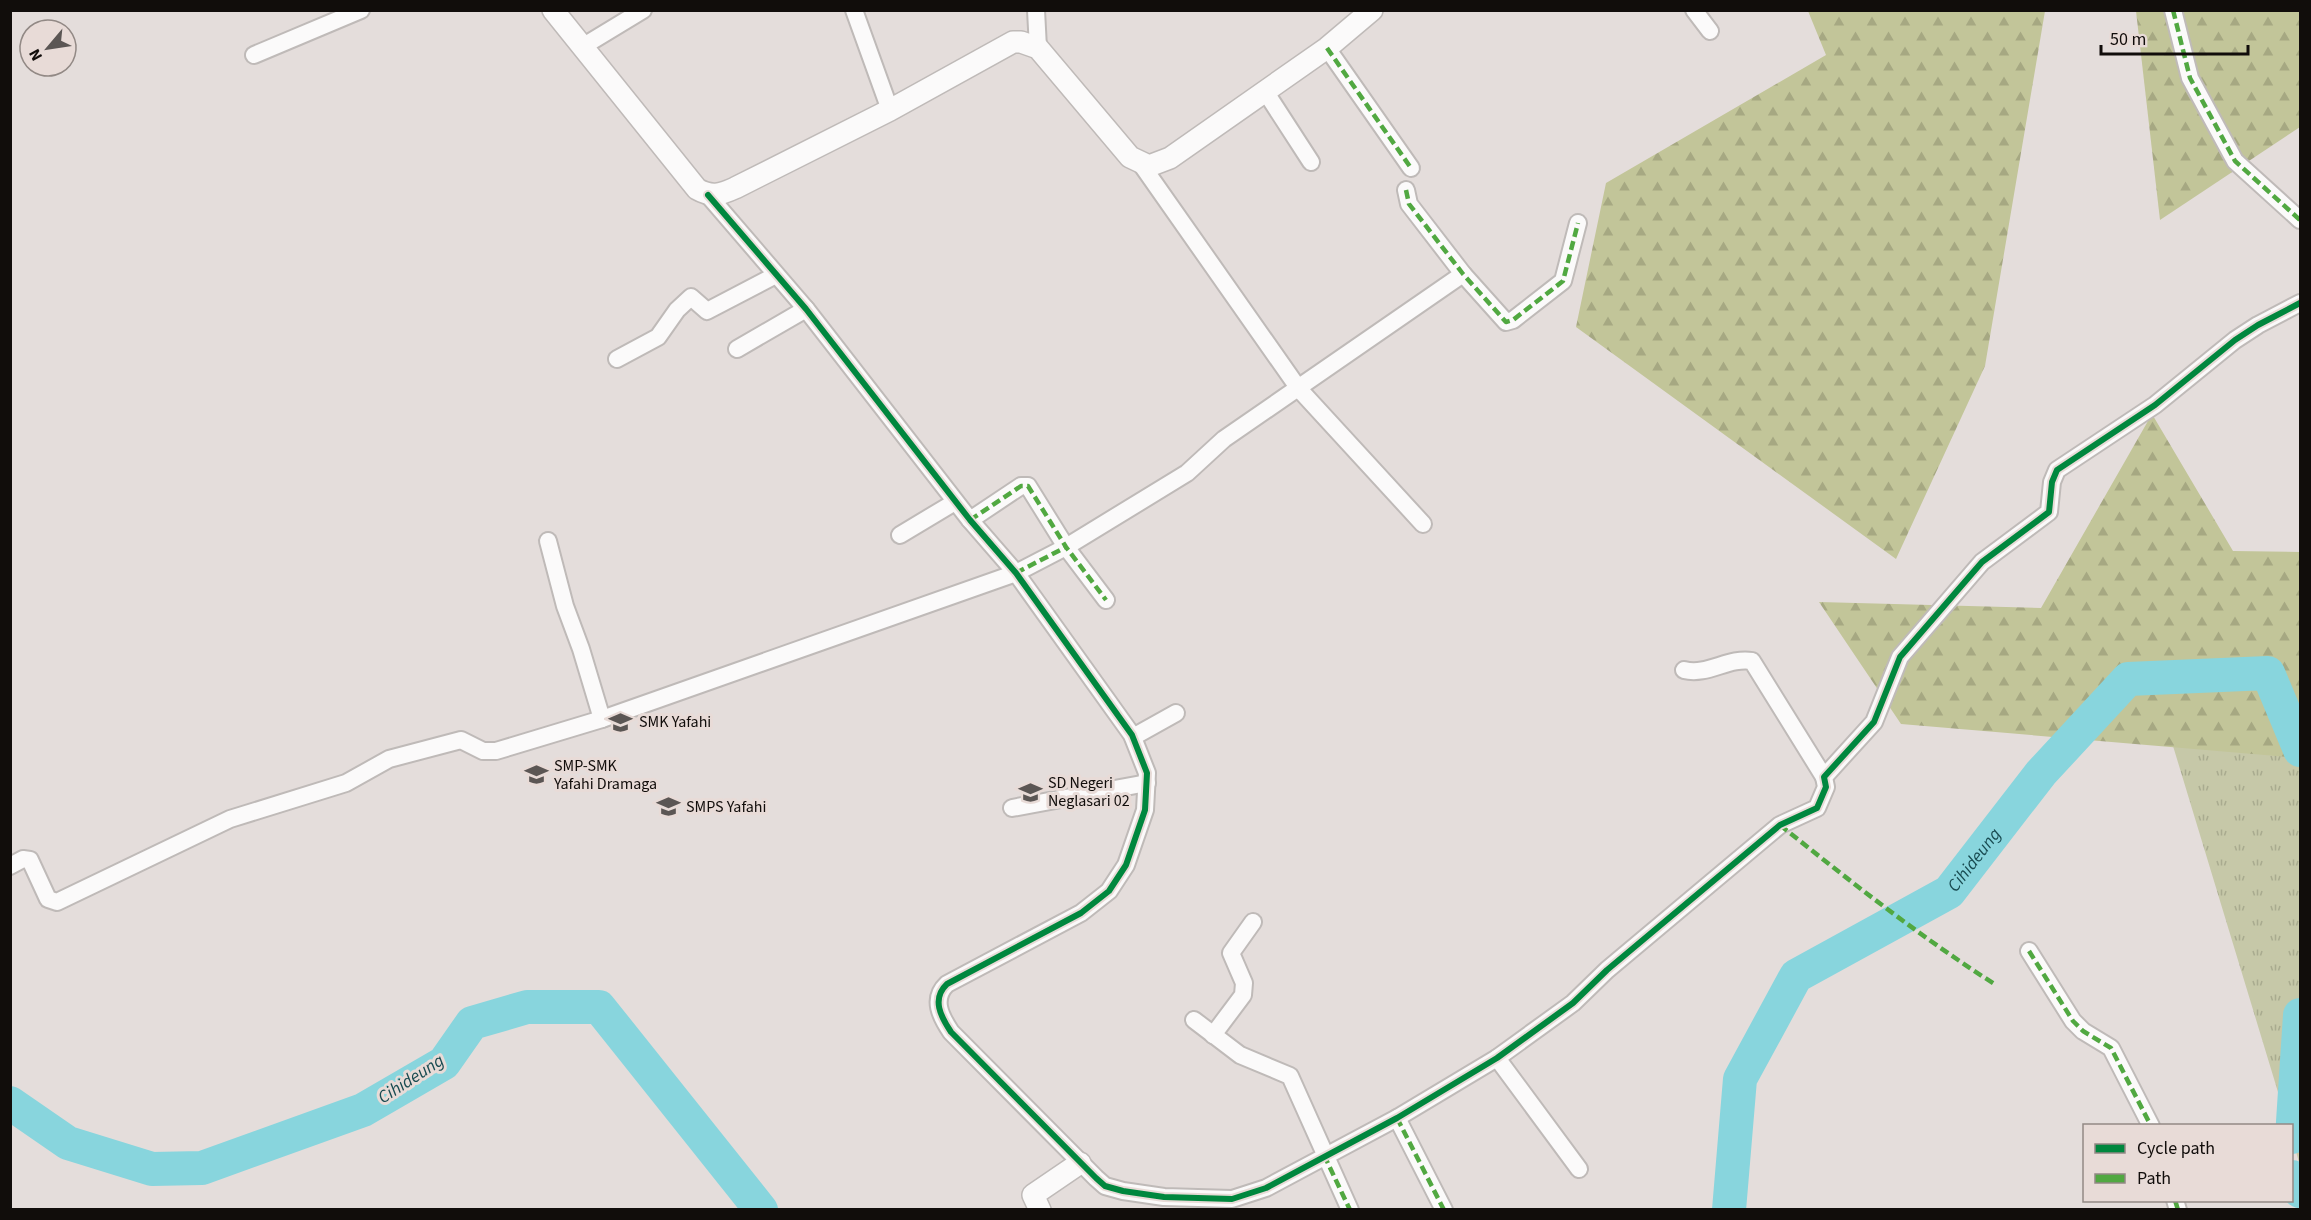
<svg xmlns="http://www.w3.org/2000/svg" width="2311" height="1220" font-family="'Source Sans 3',sans-serif">
  <style>
    .grass { fill: url(#grass-tufts) }
    .forest { fill: url(#forest-firs) }
    .lines { fill: none; stroke-linecap: round; stroke-linejoin: round }
    .river { stroke: #88d5dd; stroke-width: 34 }
    .minor-casing { stroke: #bfbab8; stroke-width: 20 }
    .tertiary-casing { stroke: #bfbab8; stroke-width: 24 }
    .minor { stroke: #fbfafa; stroke-width: 16 }
    .tertiary { stroke: #fbfafa; stroke-width: 21 }
    .quiet { stroke: #51a841; stroke-width: 4.5; stroke-dasharray: 9 4.5; stroke-linecap: butt }
    .cycleway-casing { stroke: #e8dbd7; stroke-width: 10 }
    .cycleway { stroke: #00873e; stroke-width: 6 }
    .labels { text-anchor: middle; dominant-baseline: central; stroke-width: 6; stroke-linejoin: round; paint-order: stroke }
    .poi-label { font-size: 16px; fill: #110d0b; stroke: #e8dbd7; text-anchor: start }
    .water-label { font-size: 18px; font-style: italic; fill: #194b51; stroke: #e8dbd7 }
  </style>
  <defs>
    <pattern id="grass-tufts" width="24" height="20" patternUnits="userSpaceOnUse" patternTransform="scale(1.5)"><rect width="24" height="20" fill="#c6c8a8"/><path d="M3 7l-1-3M5 7V3M7 7l1-3M15 17l-1-3M17 17v-4M19 17l1-3" fill="none" stroke="#a9ab8f"/></pattern>
    <pattern id="forest-firs" width="22" height="20" patternUnits="userSpaceOnUse" patternTransform="scale(1.5)"><rect width="22" height="20" fill="#c2c599"/><path d="M5 1l3.5 6h-7zM16 11l3.5 6h-7z" fill="#a6a882"/></pattern>
  </defs>
  <rect width="100%" height="100%" fill="#e4dddb"/>
  <!-- grass -->
  <path class="grass" d="M 2300,661 L 2300,1166 L 2292,1137 L 2292,1126 L 2288,1125 L 2153,680 Z"/>
  <!-- forest -->
  <g class="forest">
    <path d="M 1808,11 L 2045,11 L 1985,366 L 1896,559 L 1576,327 L 1606,183 L 1826,55 Z"/>
    <path d="M 2136,11 L 2300,11 L 2300,127 L 2160,220 Z"/>
    <path d="M 2152,414 L 2233,551 L 2300,552 L 2300,758 L 1901,724 L 1819,602 L 2041,608 Z"/>
  </g>
  <g class="lines">
    <!-- river -->
    <g class="river">
      <path d="M 10,1103 L 68,1143 L 152,1169 L 202,1168 L 363,1110 L 444,1063 L 472,1023 L 527,1007 L 599,1007 L 761,1210"/>
      <path d="M 2292,1137 L 2300,1015"/>
      <path d="M 2292,1177 L 2300,1191"/>
      <path id="s1" d="M 1729,1210 L 1740,1079 L 1796,976 L 1949,892 L 2041,773 L 2128,679 L 2268,673 L 2300,750"/>
    </g>
    <defs>
      <g id="minor">
        <path d="M 854,10 L 890,110"/>
        <path d="M 1036,10 L 1038,48"/>
        <path d="M 1694,10 L 1710,31"/>
        <path d="M 2173,10 L 2190,78 L 2235,161 L 2300,220"/>
        <path d="M 582,47 L 643,10"/>
        <path d="M 1327,48 L 1411,168"/>
        <path d="M 254,55 L 361,10"/>
        <path d="M 1265,91 L 1311,162"/>
        <path d="M 1141,164 L 1299,389 L 1423,524"/>
        <path d="M 1406,190 L 1409,204 L 1463,274 L 1506,322 L 1513,320 L 1563,281 L 1578,223"/>
        <path d="M 708,195 L 806,309 L 970,520 L 1016,573 L 1132,735 L 1147,773 L 1145,810 L 1126,865 L 1109,891 L 1081,913 L 947,984 C 931,999 941,1017 951,1032 L 1096,1178 L 1105,1186 L 1123,1191 L 1164,1197 L 1232,1199 L 1266,1188 L 1397,1118 L 1497,1058 L 1573,1003 L 1607,970 L 1780,825 L 1817,808 L 1826,787 L 1824,777 L 1874,722 L 1900,657 L 1982,562 L 2049,512 L 2052,482 L 2057,470 L 2155,405 L 2235,340 L 2258,325 L 2300,303"/>
        <path d="M 737,349 L 806,309"/>
        <path d="M 617,359 L 658,337 L 677,310 L 691,297 L 707,311 L 776,275"/>
        <path d="M 970,520 L 1021,486 L 1028,486 L 1066,547 L 1106,600"/>
        <path d="M 900,535 L 955,502"/>
        <path d="M 548,541 L 565,606 L 581,649 L 602,719"/>
        <path d="M 1684,670 C 1708,676 1728,657 1752,661 L 1824,777"/>
        <path d="M 1133,737 L 1176,713"/>
        <path d="M 1012,808 L 1147,783"/>
        <path d="M 10,866 L 23,859 L 30,860 L 48,899 L 57,902 L 230,819 L 346,783 L 389,759 L 461,740 L 483,751 L 496,751 L 602,719 L 1016,573 L 1066,547 L 1187,473 L 1224,439 L 1463,274"/>
        <path d="M 2029,951 L 2073,1021 L 2083,1031 L 2111,1048 L 2151,1126"/>
        <path d="M 1194,1020 L 1240,1055 L 1290,1076 L 1350,1210"/>
        <path d="M 1213,1035 L 1243,995 L 1244,983 L 1231,953 L 1253,922"/>
        <path d="M 1497,1058 L 1579,1169"/>
        <path d="M 1397,1118 L 1444,1210"/>
        <path d="M 2175,1200 L 2178,1210"/>
      </g>
      <g id="tertiary">
        <path d="M 553,10 L 697,189 C 711,197 720,195 735,188 L 890,110 L 1013,42 L 1021,42 L 1038,48 L 1130,157 L 1149,166 L 1170,158 L 1327,48 L 1372,10"/>
        <path d="M 1040,1210 L 1033,1195 L 1080,1163"/>
      </g>
    </defs>
    <!-- minor casing -->
    <use href="#minor" class="minor-casing"/>
    <!-- tertiary casing -->
    <use href="#tertiary" class="tertiary-casing"/>
    <!-- minor -->
    <use href="#minor" class="minor"/>
    <!-- tertiary -->
    <use href="#tertiary" class="tertiary"/>
    <!-- quiet -->
    <g class="quiet">
      <path d="M 2173,10 L 2190,78 L 2235,161 L 2300,220"/>
      <path d="M 1327,48 L 1411,168"/>
      <path d="M 1406,190 L 1409,204 L 1463,274 L 1506,322 L 1513,320 L 1563,281 L 1578,223"/>
      <path d="M 970,520 L 1021,486 L 1028,486 L 1066,547 L 1106,600"/>
      <path d="M 1016,573 L 1066,547"/>
      <path d="M 1780,825 C 1850,881 1919,936 1996,985"/>
      <path d="M 2029,951 L 2073,1021 L 2083,1031 L 2111,1048 L 2151,1126"/>
      <path d="M 1397,1118 L 1444,1210"/>
      <path d="M 1324,1155 L 1350,1210"/>
      <path d="M 2175,1200 L 2178,1210"/>
    </g>
    <defs>
      <path id="cycleway" d="M 708,195 L 806,309 L 970,520 L 1016,573 L 1132,735 L 1147,773 L 1145,810 L 1126,865 L 1109,891 L 1081,913 L 947,984 C 931,999 941,1017 951,1032 L 1096,1178 L 1105,1186 L 1123,1191 L 1164,1197 L 1232,1199 L 1266,1188 L 1397,1118 L 1497,1058 L 1573,1003 L 1607,970 L 1780,825 L 1817,808 L 1826,787 L 1824,777 L 1874,722 L 1900,657 L 1982,562 L 2049,512 L 2052,482 L 2057,470 L 2155,405 L 2235,340 L 2258,325 L 2300,303"/>
    </defs>
    <!-- cycleway casing -->
    <use href="#cycleway" class="cycleway-casing"/>
    <!-- cycleway -->
    <use href="#cycleway" class="cycleway"/>
  </g>
  <!-- icons -->
  <defs>
    <symbol id="school-bare" viewBox="-9 -9 18 18"><path d="M0-5L7-2L0 1L-7-2ZM-4 1L0 2.5L4 1V4Q0 6-4 4Z" fill="#5b5654" stroke="#e8dbd7" stroke-width="2.5" paint-order="stroke"/></symbol>
  </defs>
  <g fill-rule="evenodd">
    <use href="#school-bare" x="604" y="706" width="33" height="33"/>
    <use href="#school-bare" x="520" y="758" width="33" height="33"/>
    <use href="#school-bare" x="1014" y="776" width="33" height="33"/>
    <use href="#school-bare" x="652" y="790" width="33" height="33"/>
  </g>
  <g class="labels">
    <!-- poi labels -->
    <g class="poi-label">
      <text x="639" y="722">SMK Yafahi</text>
      <text x="554" y="766">SMP-SMK<tspan x="554" dy="18">Yafahi Dramaga</tspan></text>
      <text x="1048" y="783">SD Negeri<tspan x="1048" dy="18">Neglasari 02</tspan></text>
      <text x="686" y="807">SMPS Yafahi</text>
    </g>
    <!-- water labels -->
    <g class="water-label">
      <text stroke="none"><textPath href="#s1" startOffset="464">Cihideung</textPath></text>
      <text transform="translate(411 1079) rotate(-33)">Cihideung</text>
    </g>
  </g>
  <!-- border -->
  <rect width="2311" height="1220" fill="none" stroke="#110d0b" stroke-width="24"/>
  <!-- legend -->
  <rect x="2083" y="1124" width="210" height="78" fill="#e8dbd7" stroke="#928985" stroke-width="1.5"/>
  <rect x="2095" y="1144" width="30" height="9" fill="#00873e" stroke="#928985" stroke-width="1.5"/>
  <text x="2137" y="1154" font-size="18" fill="#110d0b">Cycle path</text>
  <rect x="2095" y="1174" width="30" height="9" fill="#51a841" stroke="#928985" stroke-width="1.5"/>
  <text x="2137" y="1184" font-size="18" fill="#110d0b">Path</text>
  <!-- north arrow -->
  <g transform="translate(48 48) rotate(241)"><circle r="28" fill="#e8dbd7" stroke="#928985" stroke-width="1.5"/>
  <path d="M0-4.5L10 22L0 15L-10 22Z" fill="#5b5654"/>
  <text y="-9" font-size="16" font-weight="bold" text-anchor="middle" fill="#110d0b">N</text>
  </g>
  <!-- scale -->
  <path d="M2101 45v9h147v-9" fill="none" stroke="#110d0b" stroke-width="3"/>
  <text x="2110" y="45" font-size="18" fill="#110d0b" stroke="#e8dbd7" stroke-width="4.5" paint-order="stroke">50 m</text>
</svg>
